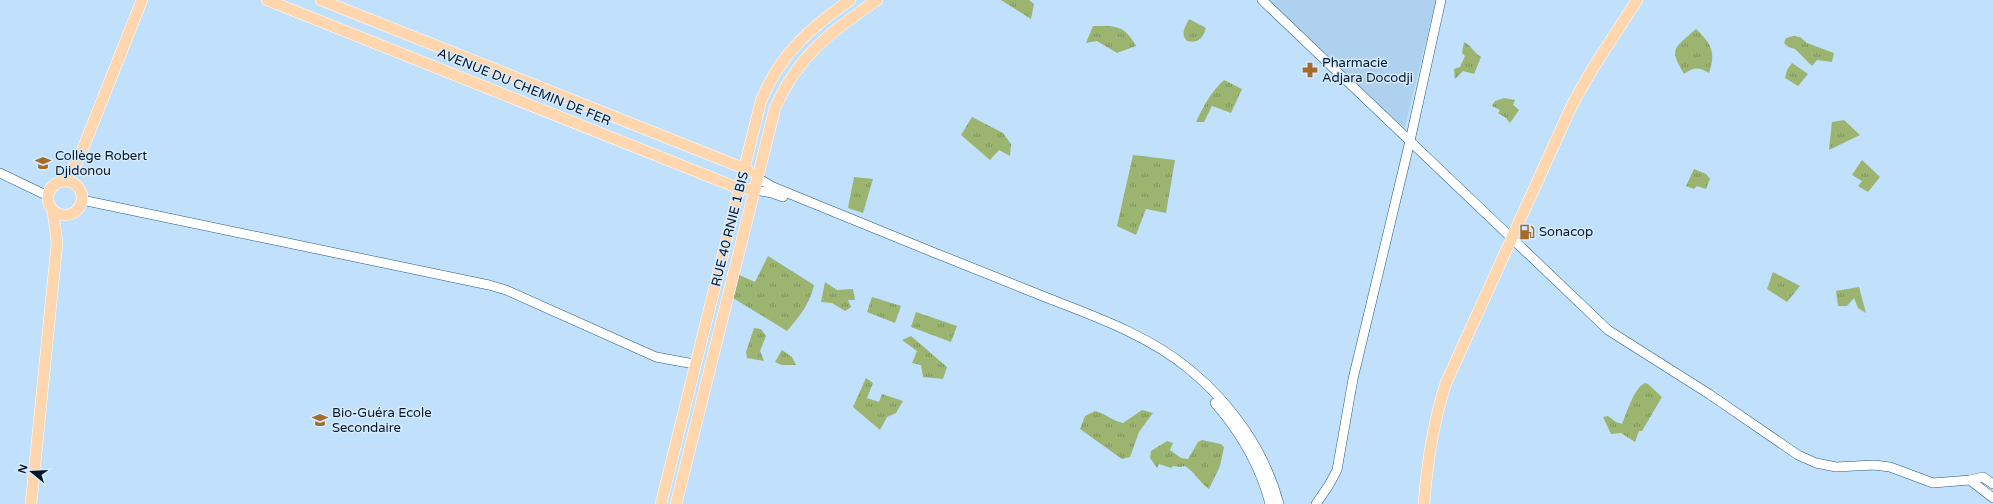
<svg xmlns="http://www.w3.org/2000/svg" width="1993" height="504" font-family="'Varela Round',sans-serif">
  <style>
    .built { fill: #aed1f0 }
    .grass { fill: url(#grass-tufts) }
    .lines { fill: none; stroke-linecap: round; stroke-linejoin: round }
    .minor-casing { stroke: #265982; stroke-width: 10 }
    .major-casing { stroke: #fff; stroke-width: 12 }
    .minor { stroke: #fff; stroke-width: 9 }
    .major { stroke: #ffd6ad; stroke-width: 11 }
    .labels { text-anchor: middle; dominant-baseline: central; stroke-width: 3; stroke-linejoin: round; paint-order: stroke }
    .poi-label { font-size: 13px; fill: #031727; stroke: #d6ebff; text-anchor: start }
    .street-label { font-size: 13px; fill: #031727; stroke: #d6ebff }
  </style>
  <defs>
    <pattern id="grass-tufts" width="24" height="20" patternUnits="userSpaceOnUse"><rect width="24" height="20" fill="#9bb571"/><path d="M3 7l-1-3M5 7V3M7 7l1-3M15 17l-1-3M17 17v-4M19 17l1-3" fill="none" stroke="#7c925d"/></pattern>
  </defs>
  <rect width="100%" height="100%" fill="#c0e0fc"/>
  <!-- built -->
  <path class="built" d="M 1268,0 L 1436,0 L 1404,131 Z"/>
  <!-- grass -->
  <g class="grass">
    <path d="M 1001,0 L 1029,0 L 1034,4 L 1031,19 Z"/>
    <path d="M 1189,19 L 1206,28 C 1203,38 1198,44 1187,41 C 1180,34 1185,27 1189,19 Z"/>
    <path d="M 1093,26 C 1115,26 1124,24 1136,46 L 1117,53 L 1097,41 L 1086,43 Z"/>
    <path d="M 1696,29 C 1712,44 1716,53 1709,73 C 1698,67 1695,67 1684,74 C 1668,47 1675,48 1696,29 Z"/>
    <path d="M 1794,36 L 1800,37 L 1807,43 L 1834,53 L 1832,62 L 1817,60 L 1812,66 L 1795,49 L 1788,47 L 1784,43 L 1786,38 Z"/>
    <path d="M 1464,42 C 1472,46 1473,52 1481,57 L 1474,74 L 1463,71 L 1455,79 L 1454,69 L 1460,67 L 1465,56 L 1462,53 Z"/>
    <path d="M 1792,63 L 1808,74 L 1798,86 L 1785,78 L 1787,70 Z"/>
    <path d="M 1224,80 L 1242,89 L 1231,113 L 1212,106 L 1204,122 L 1196,122 C 1204,105 1211,92 1224,80 Z"/>
    <path d="M 1504,98 L 1515,100 L 1513,105 L 1519,110 L 1510,123 L 1506,118 L 1498,113 L 1500,110 L 1492,106 L 1495,101 Z"/>
    <path d="M 972,117 L 1003,133 L 1011,144 L 1010,156 L 999,150 L 990,160 L 961,135 Z"/>
    <path d="M 1844,120 L 1860,135 L 1829,150 L 1832,122 Z"/>
    <path d="M 1133,155 L 1175,160 L 1166,213 L 1146,209 L 1136,235 L 1117,226 Z"/>
    <path d="M 1862,160 L 1880,177 L 1868,192 L 1858,186 L 1862,181 L 1852,175 Z"/>
    <path d="M 1694,169 L 1706,174 L 1710,179 L 1706,189 L 1697,186 L 1694,189 L 1686,186 Z"/>
    <path d="M 854,177 L 873,179 L 863,213 L 848,208 Z"/>
    <path d="M 768,256 L 814,285 C 810,304 799,317 787,331 L 733,298 L 739,275 L 755,282 Z"/>
    <path d="M 1773,272 L 1800,286 L 1787,302 L 1767,289 Z"/>
    <path d="M 825,282 L 837,290 L 853,289 L 855,300 L 848,300 L 851,307 L 845,311 L 832,303 L 821,302 Z"/>
    <path d="M 1859,287 L 1866,313 L 1858,308 L 1854,298 L 1847,306 L 1838,306 L 1836,291 Z"/>
    <path d="M 872,297 L 901,306 L 895,323 L 867,312 Z"/>
    <path d="M 916,312 L 957,326 L 951,342 L 911,327 Z"/>
    <path d="M 754,328 L 761,329 L 766,336 L 760,351 L 764,361 L 747,358 L 746,352 Z"/>
    <path d="M 911,336 L 947,367 L 943,379 L 923,377 L 921,365 L 912,363 L 917,351 L 902,340 Z"/>
    <path d="M 782,350 L 792,357 L 796,365 L 782,365 L 775,362 Z"/>
    <path d="M 866,378 L 873,383 L 867,398 L 879,402 L 882,394 L 903,401 L 896,413 L 887,417 L 880,430 L 853,407 Z"/>
    <path d="M 1645,383 L 1648,384 L 1662,397 L 1642,431 L 1639,431 L 1635,442 L 1621,433 L 1611,434 L 1603,417 L 1608,416 L 1616,422 L 1622,424 C 1627,412 1634,388 1645,383 Z"/>
    <path d="M 1142,410 L 1153,413 L 1139,432 L 1130,457 L 1122,459 L 1080,429 L 1085,416 L 1095,411 C 1106,414 1113,421 1123,423 Z"/>
    <path d="M 1202,440 L 1221,444 L 1224,447 L 1220,466 L 1209,489 C 1199,482 1195,472 1185,466 L 1180,467 L 1173,466 L 1171,468 L 1159,464 L 1157,468 L 1150,458 L 1151,451 L 1167,441 L 1173,443 L 1170,450 L 1181,458 L 1188,459 L 1198,442 Z"/>
  </g>
  <g class="lines">
    <defs>
      <g id="minor">
        <path d="M 1262,0 L 1608,330 L 1709,394 L 1798,455 L 1816,463 L 1836,467 L 1874,465 L 1890,467 L 1933,483 L 1970,480 L 1983,477 L 1993,484"/>
        <path d="M 0,173 L 48,196"/>
        <path d="M 758,178 L 773,187 C 859,222 944,257 1030,291 C 1084,313 1143,331 1189,369 C 1232,404 1265,451 1279,504"/>
        <path d="M 755,190 L 772,193 L 783,197"/>
        <path d="M 82,200 L 489,285 L 506,290 L 656,357 L 694,364"/>
        <path d="M 1215,403 C 1241,433 1260,465 1270,504"/>
        <path d="M 1970,480 L 1993,498"/>
        <path d="M 1316,504 L 1329,485 L 1337,470 L 1353,379 L 1410,141 L 1441,0"/>
      </g>
      <g id="major">
        <path d="M 267,0 L 738,188 L 755,190"/>
        <path d="M 321,0 L 743,168 L 749,172"/>
        <circle cx="65" cy="198" r="17"/>
        <path d="M 61,181 L 72,170 L 80,156 L 142,0"/>
        <path d="M 31,504 L 57,243 L 53,211"/>
        <path d="M 661,504 L 761,101 C 780,54 810,28 850,0"/>
        <path d="M 676,504 L 775,108 C 799,54 830,33 877,0"/>
        <path d="M 1424,504 C 1427,462 1433,423 1446,383 L 1573,103 L 1593,68 L 1637,0"/>
      </g>
    </defs>
    <!-- minor casing -->
    <use href="#minor" class="minor-casing"/>
    <!-- major casing -->
    <use href="#major" class="major-casing"/>
    <!-- minor -->
    <use href="#minor" class="minor"/>
    <!-- major -->
    <use href="#major" class="major"/>
  </g>
  <!-- icons -->
  <defs>
    <symbol id="pharmacy-bare" viewBox="-9 -9 18 18"><path d="M-2-6h4v4h4v4h-4v4h-4v-4h-4v-4h4Z" fill="#a46b2a" stroke="#d6ebff" stroke-width="2.5" paint-order="stroke"/></symbol>
    <symbol id="university-bare" viewBox="-9 -9 18 18"><path d="M0-5L7-2L0 1L-7-2ZM-4 1L0 2.5L4 1V4Q0 6-4 4Z" fill="#a46b2a" stroke="#d6ebff" stroke-width="2.5" paint-order="stroke"/></symbol>
    <symbol id="fuel-bare" viewBox="-9 -9 18 18"><path d="M-5.5-6h7V0h2V4h1.3V-2.5L3-4.5l.8-.8L6-3V5H2.5V1h-1V6h-7ZM-4.2-4.7v3.2H.2V-4.7Z" fill="#a46b2a" stroke="#d6ebff" stroke-width="2.5" paint-order="stroke"/></symbol>
    <symbol id="school-bare" viewBox="-9 -9 18 18"><path d="M0-5L7-2L0 1L-7-2ZM-4 1L0 2.5L4 1V4Q0 6-4 4Z" fill="#a46b2a" stroke="#d6ebff" stroke-width="2.5" paint-order="stroke"/></symbol>
  </defs>
  <g fill-rule="evenodd">
    <use href="#pharmacy-bare" x="1299" y="59" width="22" height="22"/>
    <use href="#university-bare" x="32" y="152" width="22" height="22"/>
    <use href="#fuel-bare" x="1516" y="221" width="22" height="22"/>
    <use href="#school-bare" x="309" y="409" width="22" height="22"/>
  </g>
  <g class="labels">
    <!-- poi labels -->
    <g class="poi-label">
      <text x="1322" y="63">Pharmacie<tspan x="1322" dy="15">Adjara Docodji</tspan></text>
      <text x="55" y="156">Collège Robert<tspan x="55" dy="15">Djidonou</tspan></text>
      <text x="1539" y="232">Sonacop</text>
      <text x="332" y="413">Bio-Guéra Ecole<tspan x="332" dy="15">Secondaire</tspan></text>
    </g>
    <!-- street labels -->
    <g class="street-label">
      <text transform="translate(524 87) rotate(22)">AVENUE DU CHEMIN DE FER</text>
      <text transform="translate(730 229) rotate(-76)">RUE 40 RNIE 1 BIS</text>
    </g>
  </g>
  <!-- north arrow -->
  <g transform="translate(32 472) rotate(288)" stroke="#d6ebff" stroke-width="3" paint-order="stroke">
  <path d="M0-3L7 15L0 10L-7 15Z" fill="#031727"/>
  <text y="-6" font-size="11" font-weight="bold" text-anchor="middle" fill="#031727">N</text>
  </g>
</svg>
